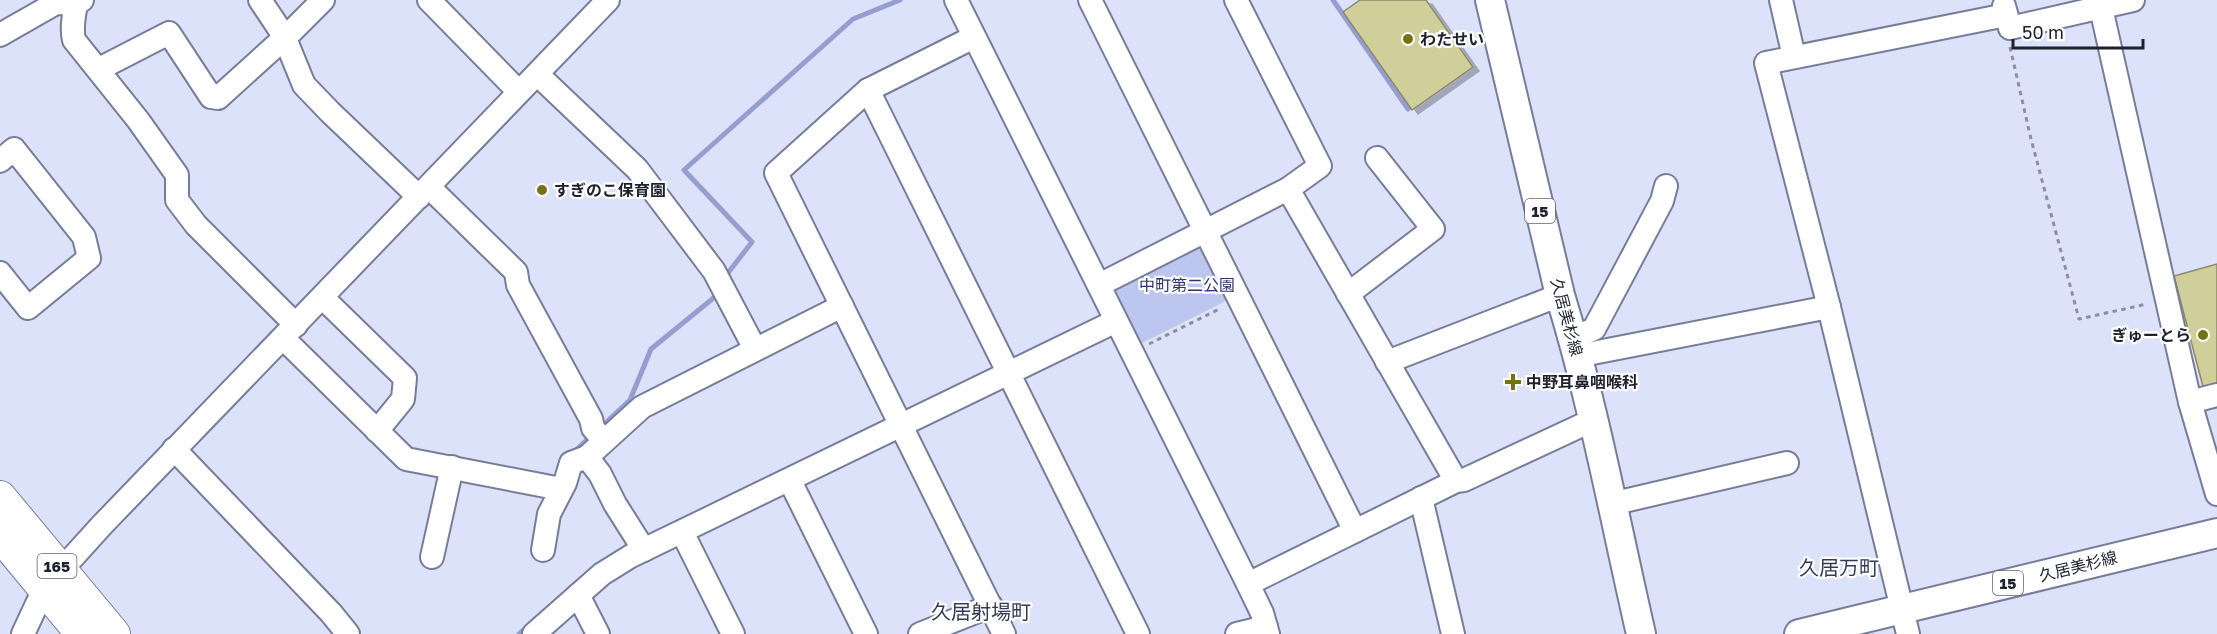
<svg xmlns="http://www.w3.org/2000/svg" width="2217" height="634" font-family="'Golos Text','Noto Sans JP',sans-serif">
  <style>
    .green { fill: #bdc6ef }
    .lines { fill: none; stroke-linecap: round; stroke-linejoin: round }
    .stream { stroke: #959ecf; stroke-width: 5 }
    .building { fill: #d1cf99; stroke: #8b8a6c; stroke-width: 1.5; filter: url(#shadow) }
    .minor-casing { stroke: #777d99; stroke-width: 26 }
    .major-casing { stroke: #777d99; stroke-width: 32 }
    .highway-casing { stroke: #777d99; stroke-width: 34 }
    .path { stroke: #8c8fa3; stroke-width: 3; stroke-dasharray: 4.5 4.5; stroke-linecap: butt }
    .minor { stroke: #fff; stroke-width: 22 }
    .major { stroke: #fff; stroke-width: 28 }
    .highway { stroke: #fff; stroke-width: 32 }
    .poi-dot { fill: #767114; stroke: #fff; stroke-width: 2 }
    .labels { text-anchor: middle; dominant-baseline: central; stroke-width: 4.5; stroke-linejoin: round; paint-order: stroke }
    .shield { fill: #fff; stroke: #62636b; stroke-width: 1.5 }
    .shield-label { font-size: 15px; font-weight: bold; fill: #1e202b }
    .poi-label { font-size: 16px; font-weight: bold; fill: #1e202b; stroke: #fff; text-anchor: start }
    .park-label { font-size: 16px; fill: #2e336f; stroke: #fff }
    .street-label { font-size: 16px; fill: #1e202b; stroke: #fff }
    .quarter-label { font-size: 20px; fill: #353952; stroke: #fff }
  </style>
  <defs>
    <filter id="shadow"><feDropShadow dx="6" dy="4" stdDeviation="0" flood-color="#0004"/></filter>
  </defs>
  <rect width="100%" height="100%" fill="#dde2fb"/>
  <!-- green -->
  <path class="green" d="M 1196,245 L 1204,247 L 1230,299 L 1136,346 L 1111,295 L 1113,287 Z"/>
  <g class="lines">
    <!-- stream -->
    <g class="stream">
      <path d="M 1333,0 L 1408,109"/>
      <path d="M 724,278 L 752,242 L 684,170 L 853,19 L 900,0"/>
      <path d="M 599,429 L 630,400 L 651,349 L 716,296 L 718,292"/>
      <path d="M 576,450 L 592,435"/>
      <path d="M 519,634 L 529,625"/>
    </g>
  </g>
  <!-- building -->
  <g class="building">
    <path d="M 1360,0 L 1426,0 L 1473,67 L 1412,110 L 1343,12 Z"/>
    <path d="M 2217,264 L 2217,395 L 2206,398 L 2174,276 Z"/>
  </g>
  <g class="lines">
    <defs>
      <g id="minor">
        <path d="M 82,0 L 76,4 C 74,16 71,27 74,40 L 138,120 L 177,175 L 177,200 L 196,225 L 296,325"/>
        <path d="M 260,0 L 284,36 L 304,85 L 330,112 L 419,197"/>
        <path d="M 429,0 L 519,92"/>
        <path d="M 956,0 L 1248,584 L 1262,613 L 1268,634"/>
        <path d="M 1090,0 L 1355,531"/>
        <path d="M 1781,0 L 1794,57"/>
        <path d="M 2004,6 L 2010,28 L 2133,0"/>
        <path d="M 2101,8 L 2190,402 L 2217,494"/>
        <path d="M 0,35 L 56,3 L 76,4"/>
        <path d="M 974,37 L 868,90 L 776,173 L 1004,634"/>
        <path d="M 99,69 L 169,33 L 211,97 L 218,98 L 293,30 L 323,0"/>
        <path d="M 537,74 L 637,169 L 714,271 L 755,349"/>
        <path d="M 868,90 L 1138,634"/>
        <path d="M 0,161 L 14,149 L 84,237 L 89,258 L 28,308 L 0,273"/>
        <path d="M 429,187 L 516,272 L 518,285 L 591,419 L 593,428 L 604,441"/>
        <path d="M 1288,189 L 1456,481"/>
        <path d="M 1099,285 L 1288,189 L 1320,166 L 1236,0"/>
        <path d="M 1348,294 L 1433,229 L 1377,158"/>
        <path d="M 323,298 L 405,378 L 403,399 L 377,431"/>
        <path d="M 283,338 L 406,459 L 561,489"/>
        <path d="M 1573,338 L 1594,329 L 1662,201 L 1666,186"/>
        <path d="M 1577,356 L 1829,307"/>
        <path d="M 1387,362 L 1560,295"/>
        <path d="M 2190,402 L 2217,395"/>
        <path d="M 174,449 L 331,613 L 348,634"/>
        <path d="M 587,457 L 600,474 L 615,504 L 644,550"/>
        <path d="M 790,481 L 866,634"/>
        <path d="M 1421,498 L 1453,634"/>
        <path d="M 1611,504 L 1787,463"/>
        <path d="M 682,532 L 733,634"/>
        <path d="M 543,550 L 549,514 L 565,483 L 571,463 L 587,457 L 642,407 L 842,306"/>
        <path d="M 432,557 L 452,467"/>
        <path d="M 1248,584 L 1456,481 L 1464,480 L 1593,420"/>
        <path d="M 578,595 L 598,634"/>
        <path d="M 23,634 L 44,589 L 102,525 L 608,0"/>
        <path d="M 534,634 L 602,574 L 631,556 L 1116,321"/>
        <path d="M 920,634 L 991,606"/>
        <path d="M 1237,634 L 1266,627"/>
        <path d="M 1908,634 L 1829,307 L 1766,63 L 2006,15"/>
      </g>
      <g id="major">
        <path d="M 1490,0 L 1560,295 C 1594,406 1615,521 1641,634"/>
        <path d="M 1799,634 L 2217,533"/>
      </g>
      <g id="highway">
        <path d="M 0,497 L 114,634"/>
        <path d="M 0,535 L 82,634"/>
      </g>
    </defs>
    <!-- minor casing -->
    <use href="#minor" class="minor-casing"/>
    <!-- major casing -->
    <use href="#major" class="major-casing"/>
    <!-- highway casing -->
    <use href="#highway" class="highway-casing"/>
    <!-- path -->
    <g class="path">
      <path d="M 2010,47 L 2031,139 L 2079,319 L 2147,304"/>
      <path d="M 1149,344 L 1221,308"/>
    </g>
    <!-- minor -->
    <use href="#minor" class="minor"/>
    <!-- major -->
    <use href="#major" class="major"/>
    <!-- highway -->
    <use href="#highway" class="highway"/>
  </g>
  <!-- markers -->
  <g class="poi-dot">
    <circle cx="1408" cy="39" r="6"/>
    <circle cx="542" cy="190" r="6"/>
    <circle cx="2203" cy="335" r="6"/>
    <path d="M1510 373h6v6h6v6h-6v6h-6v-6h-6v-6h6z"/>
  </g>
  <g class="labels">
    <!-- shield labels -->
    <g class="shield">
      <rect x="1525" y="199" width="30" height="24" rx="4.5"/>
      <rect x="37.5" y="554" width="39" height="24" rx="4.5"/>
      <rect x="1993" y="571" width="30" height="24" rx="4.5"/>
    </g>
    <g class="shield-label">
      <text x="1540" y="211">15</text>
      <text x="57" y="566">165</text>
      <text x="2008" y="583">15</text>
    </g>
    <!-- poi labels -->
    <g class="poi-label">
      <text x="1420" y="39">わたせい</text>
      <text x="554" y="190">すぎのこ保育園</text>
      <text x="2191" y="335" text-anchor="end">ぎゅーとら</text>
      <text x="1526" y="382">中野耳鼻咽喉科</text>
    </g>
    <!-- park labels -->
    <g class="park-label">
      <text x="1187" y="285">中町第二公園</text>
    </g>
    <!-- street labels -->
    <g class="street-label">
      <text transform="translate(1567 317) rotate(75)">久居美杉線</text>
      <text transform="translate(2078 566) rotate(-14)">久居美杉線</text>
    </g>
    <!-- quarter labels -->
    <g class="quarter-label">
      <text x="1839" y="567">久居万町</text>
      <text x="981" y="611">久居射場町</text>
    </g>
  </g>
  <!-- scale -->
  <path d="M2013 39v9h130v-9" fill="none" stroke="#1e202b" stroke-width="3"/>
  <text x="2022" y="39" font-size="18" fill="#1e202b" stroke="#ffffff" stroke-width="4.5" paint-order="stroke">50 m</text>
</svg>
